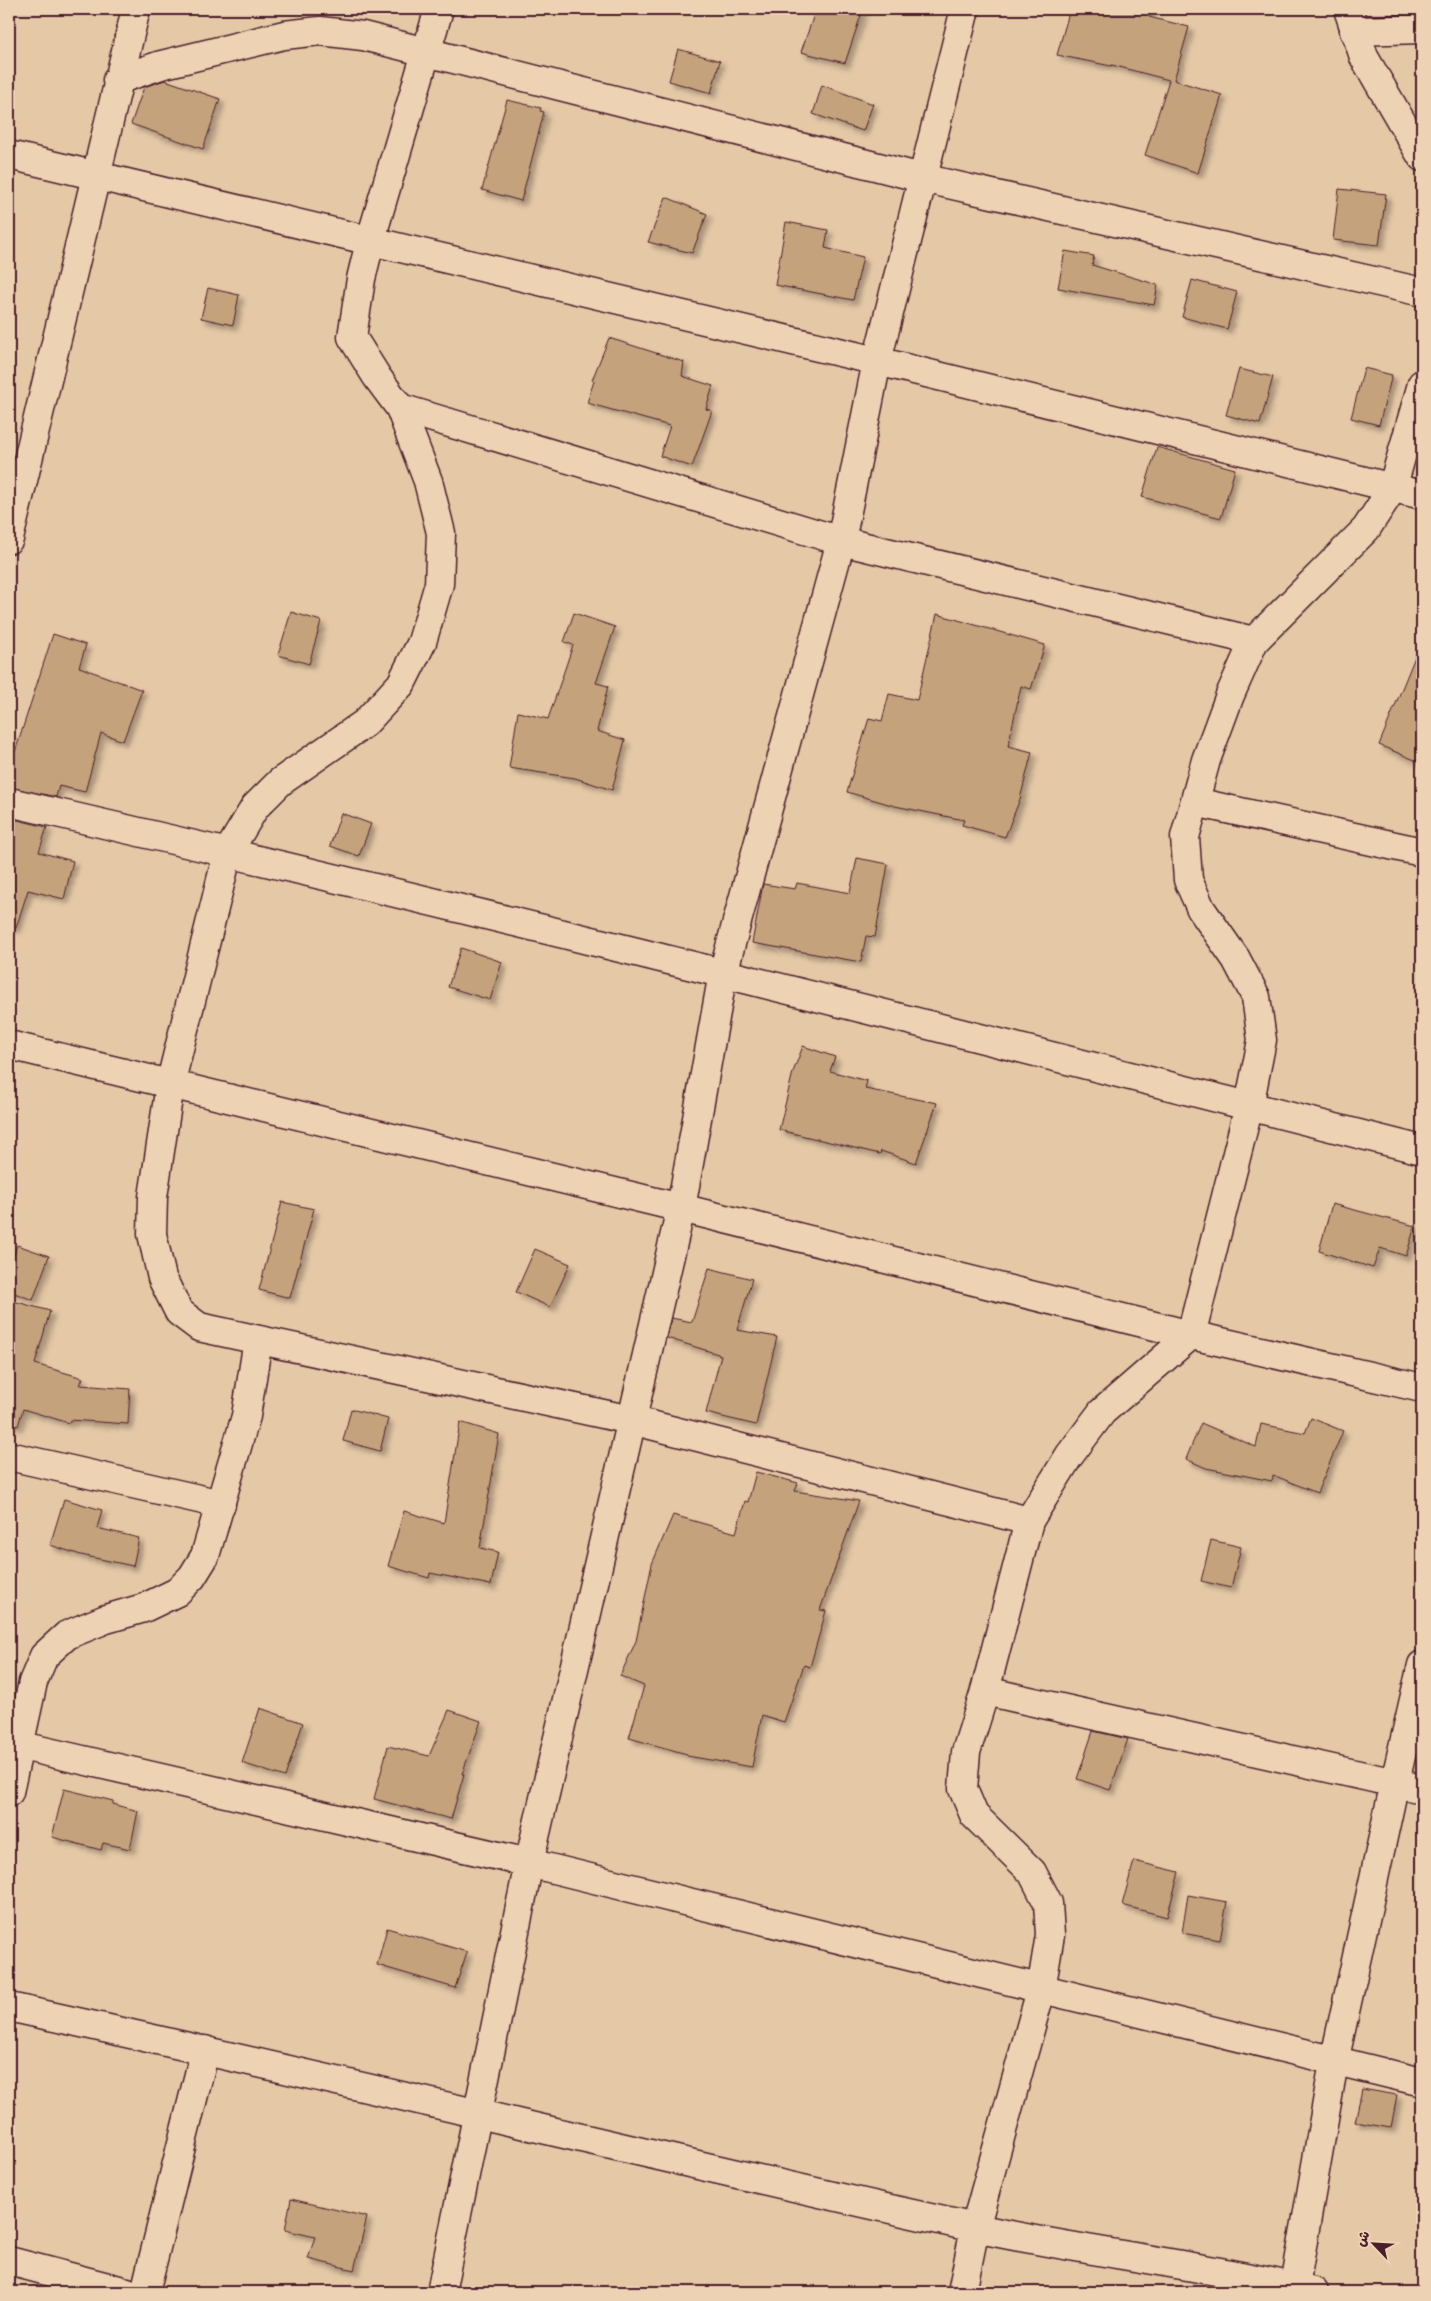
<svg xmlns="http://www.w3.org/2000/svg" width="1431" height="2301" font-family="'Indie Flower','Playpen Sans Arabic',sans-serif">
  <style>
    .building { fill: #c4a27c; stroke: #4a1f2b; filter: url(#shadow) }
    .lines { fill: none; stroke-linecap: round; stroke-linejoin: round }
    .minor-casing { stroke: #4a1f2b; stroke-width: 31 }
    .minor { stroke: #edd2b4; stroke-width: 28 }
  </style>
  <defs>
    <filter id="shadow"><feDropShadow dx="4.5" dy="4.5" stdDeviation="2.5" flood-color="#0004"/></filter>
  </defs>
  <rect width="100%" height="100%" fill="#e5c8a6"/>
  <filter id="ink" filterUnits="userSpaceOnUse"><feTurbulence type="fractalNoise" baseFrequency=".02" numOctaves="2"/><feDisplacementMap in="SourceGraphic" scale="10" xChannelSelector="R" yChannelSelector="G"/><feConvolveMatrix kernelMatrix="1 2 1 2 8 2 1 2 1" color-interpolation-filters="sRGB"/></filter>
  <g filter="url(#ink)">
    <!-- building -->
    <g class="building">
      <path d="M 816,9 L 863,9 L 845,63 L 801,52 Z"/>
      <path d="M 1070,9 L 1151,9 L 1149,17 L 1189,27 L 1174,80 L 1222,95 L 1198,173 L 1145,155 L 1169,80 L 1112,65 L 1111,66 L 1057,55 Z"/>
      <path d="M 678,49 L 720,61 L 711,93 L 669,81 Z"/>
      <path d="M 165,80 L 220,99 L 203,149 L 131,124 L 144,87 Z"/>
      <path d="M 822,85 L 873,104 L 863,131 L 813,114 Z"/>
      <path d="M 507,100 L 541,108 L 540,111 L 544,112 L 521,201 L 482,190 Z"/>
      <path d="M 1339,189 L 1386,194 L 1379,245 L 1333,240 Z"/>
      <path d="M 666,197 L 707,214 L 692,253 L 648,242 Z"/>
      <path d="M 786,222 L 828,230 L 825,248 L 863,257 L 853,300 L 775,285 Z"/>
      <path d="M 1065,251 L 1094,256 L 1092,265 L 1158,285 L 1154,305 L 1058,288 Z"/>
      <path d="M 1192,280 L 1237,292 L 1227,329 L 1182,317 Z"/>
      <path d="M 208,288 L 239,295 L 233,325 L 201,318 Z"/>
      <path d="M 609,338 L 684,362 L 682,376 L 713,386 L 706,409 L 712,411 L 692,467 L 660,456 L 670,426 L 587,403 L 594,381 L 592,380 Z"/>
      <path d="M 1364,368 L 1392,375 L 1379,425 L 1351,418 Z"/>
      <path d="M 1239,369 L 1273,377 L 1260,424 L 1226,415 Z"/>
      <path d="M 1157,447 L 1235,469 L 1221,518 L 1142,497 Z"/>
      <path d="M 291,612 L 321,621 L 309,664 L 278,655 Z"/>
      <path d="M 574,613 L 615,627 L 596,683 L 608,686 L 597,731 L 625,740 L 612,790 L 575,778 L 509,768 L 518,712 L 548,719 L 573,645 L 564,642 Z"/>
      <path d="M 937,614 L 1045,645 L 1031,689 L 1021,686 L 1008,746 L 1032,752 L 1020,799 L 1005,837 L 962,825 L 964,820 L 895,806 L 847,792 L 869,718 L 882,721 L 889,694 L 917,700 Z"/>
      <path d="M 53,634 L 86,645 L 79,667 L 142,690 L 123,741 L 101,733 L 85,792 L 59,786 L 56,797 L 9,787 L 9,750 L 15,752 Z"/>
      <path d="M 1421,642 L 1422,642 L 1422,763 L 1379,745 Z"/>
      <path d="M 341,813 L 371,824 L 359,856 L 330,846 Z"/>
      <path d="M 9,818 L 47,827 L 39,852 L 73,861 L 64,899 L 28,890 L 16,928 L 9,927 Z"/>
      <path d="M 857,858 L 888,864 L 875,937 L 866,936 L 861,962 L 752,943 L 763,884 L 795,889 L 797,883 L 850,893 Z"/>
      <path d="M 461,948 L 502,962 L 490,1000 L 448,987 Z"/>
      <path d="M 803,1046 L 835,1057 L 830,1071 L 867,1081 L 865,1089 L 937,1103 L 916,1163 L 881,1151 L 880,1154 L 779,1130 L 793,1072 Z"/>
      <path d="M 282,1202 L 314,1209 L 290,1298 L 259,1290 Z"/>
      <path d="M 1332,1204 L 1415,1226 L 1406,1256 L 1380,1248 L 1373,1268 L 1319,1251 Z"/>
      <path d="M 17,1245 L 49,1256 L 33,1300 L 9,1291 L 9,1270 Z"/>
      <path d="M 535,1249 L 570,1264 L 550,1307 L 516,1292 Z"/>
      <path d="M 709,1268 L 752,1279 L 737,1330 L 777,1337 L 756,1425 L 706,1413 L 721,1355 L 667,1338 L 671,1318 L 692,1322 Z"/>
      <path d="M 13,1301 L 50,1311 L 35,1364 L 83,1378 L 80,1385 L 130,1389 L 128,1424 L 70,1420 L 69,1423 L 23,1409 L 18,1426 L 9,1424 L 9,1319 Z"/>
      <path d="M 351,1409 L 388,1419 L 380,1451 L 343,1441 Z"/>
      <path d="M 1311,1418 L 1343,1431 L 1317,1493 L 1273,1475 L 1272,1481 L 1206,1468 L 1186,1459 L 1201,1423 L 1256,1447 L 1261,1424 L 1305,1433 Z"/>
      <path d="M 460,1422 L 499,1434 L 480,1548 L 498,1552 L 491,1585 L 430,1573 L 429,1578 L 388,1566 L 404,1511 L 444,1523 Z"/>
      <path d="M 756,1472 L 798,1483 L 795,1491 L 859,1501 L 820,1610 L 826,1611 L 810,1667 L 804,1665 L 784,1722 L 762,1715 L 752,1767 L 687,1756 L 687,1754 L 629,1738 L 644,1686 L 620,1676 L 636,1641 L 652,1564 L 673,1515 L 736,1533 L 745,1501 L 748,1502 Z"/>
      <path d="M 64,1499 L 102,1510 L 97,1528 L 139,1538 L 133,1566 L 81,1555 L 50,1545 Z"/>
      <path d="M 1211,1540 L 1241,1547 L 1231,1588 L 1201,1581 Z"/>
      <path d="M 260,1708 L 303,1723 L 285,1777 L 242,1763 Z"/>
      <path d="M 449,1710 L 481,1721 L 462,1774 L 464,1774 L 451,1819 L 374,1799 L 388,1746 L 429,1756 Z"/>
      <path d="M 1093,1731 L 1128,1739 L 1110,1790 L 1077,1779 Z"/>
      <path d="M 64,1789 L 113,1801 L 113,1804 L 138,1811 L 130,1849 L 103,1843 L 101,1850 L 52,1837 Z"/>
      <path d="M 1134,1861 L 1179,1872 L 1167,1917 L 1122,1905 Z"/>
      <path d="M 1188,1895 L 1227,1902 L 1220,1940 L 1182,1933 Z"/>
      <path d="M 387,1928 L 467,1952 L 455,1988 L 377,1965 Z"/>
      <path d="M 1362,2089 L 1397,2095 L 1391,2128 L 1355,2122 Z"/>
      <path d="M 291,2199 L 367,2217 L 354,2270 L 308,2259 L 315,2237 L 285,2230 Z"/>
    </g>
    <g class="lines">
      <defs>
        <g id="minor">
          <path d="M 439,9 L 370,242 L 361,279 L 352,337 L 377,377 L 400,408 L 841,541 L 1254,641"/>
          <path d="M 1348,9 L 1364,57 L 1422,157"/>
          <path d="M 1354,31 L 1422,29"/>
          <path d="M 117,80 L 161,65 L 284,35 L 320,31 L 363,36 L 922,178 L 1422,292"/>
          <path d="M 9,155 L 877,361 L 1422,495"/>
          <path d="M 400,408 L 428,481 L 441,533 L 439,584 L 422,642 L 401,684 L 365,723 L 280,782 L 255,807 L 228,852 L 170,1085 L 153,1197 L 152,1234 L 162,1278 L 179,1312 L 199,1327 L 631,1420 L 1029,1521"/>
          <path d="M 9,539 L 136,9"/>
          <path d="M 9,802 C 482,910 952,1031 1422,1150"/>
          <path d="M 1195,802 L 1422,852"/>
          <path d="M 9,1045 L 681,1208 L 1191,1335 L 1422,1388"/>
          <path d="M 9,1456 L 221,1504"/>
          <path d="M 985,1691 L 1422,1789"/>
          <path d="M 9,1743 L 529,1863 L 1422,2082"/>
          <path d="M 9,1792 L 33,1682 L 44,1656 L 67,1635 L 106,1619 L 144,1608 L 177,1592 L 192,1577 L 205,1556 L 246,1416 L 258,1340"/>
          <path d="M 9,2007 C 330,2077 650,2156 971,2227 C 1084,2252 1201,2264 1314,2292"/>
          <path d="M 9,2261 L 127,2292"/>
          <path d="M 145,2292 L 205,2050"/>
          <path d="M 441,2292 L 529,1863 L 681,1208 L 723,973 L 841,541 L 877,361 L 965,9"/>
          <path d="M 962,2292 L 975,2228 L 1041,1990 L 1050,1935 L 1048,1903 L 1032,1872 L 974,1815 L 963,1789 L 966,1752 L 985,1691 L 1029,1521 L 1069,1456 L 1102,1412 L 1191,1335 L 1249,1106 L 1262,1040 L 1256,997 L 1236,959 L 1201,909 L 1188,880 L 1185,837 L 1206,760 L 1230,695 L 1254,641 L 1366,529 L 1392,489 L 1422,384"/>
          <path d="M 1294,2292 L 1334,2062 L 1395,1782 L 1422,1665"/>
        </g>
      </defs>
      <!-- minor casing -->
      <use href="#minor" class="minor-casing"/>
      <!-- minor -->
      <use href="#minor" class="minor"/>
    </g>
  </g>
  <!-- margin -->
  <rect width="1431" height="2301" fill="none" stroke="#edd2b4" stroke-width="30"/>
  <rect x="15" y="15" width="1401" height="2271" fill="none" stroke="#4a1f2b" stroke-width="2" filter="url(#ink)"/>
  <!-- north arrow -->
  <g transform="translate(1374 2244) rotate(295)" stroke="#edd2b4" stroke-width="4" paint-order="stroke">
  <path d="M0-4L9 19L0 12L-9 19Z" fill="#4a1f2b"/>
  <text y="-8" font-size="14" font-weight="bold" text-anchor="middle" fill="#4a1f2b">ش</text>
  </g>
</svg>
